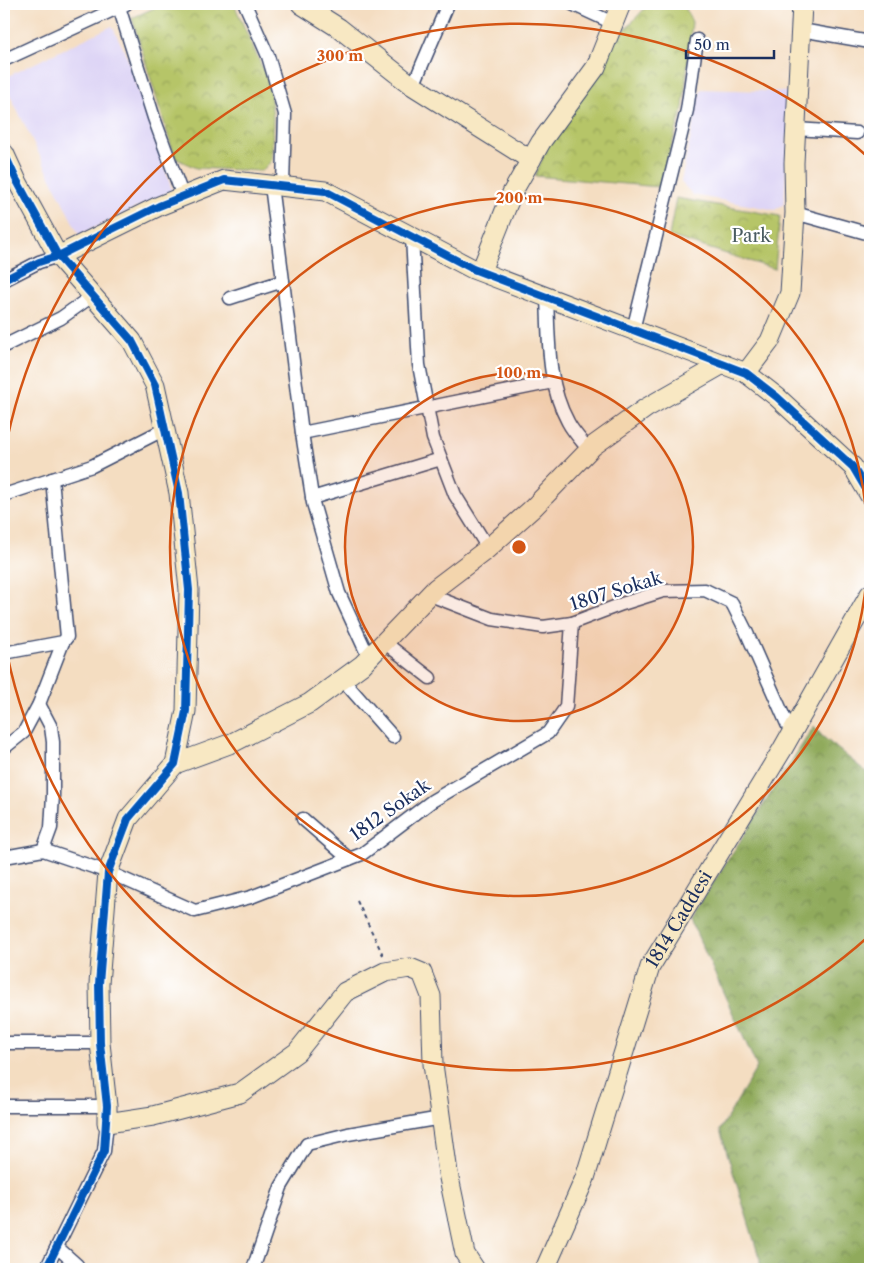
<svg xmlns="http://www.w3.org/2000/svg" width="874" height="1273" font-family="'Libre Caslon Text',serif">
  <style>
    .built { fill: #ded5f6 }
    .forest { fill: url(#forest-crowns); stroke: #566c5d }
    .park { fill: url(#park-crowns); stroke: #687a62 }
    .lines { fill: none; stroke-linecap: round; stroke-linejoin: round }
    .street-casing { stroke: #3c496d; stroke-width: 15 }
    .secondary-casing { stroke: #3c496d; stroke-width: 21 }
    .path { stroke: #3c496d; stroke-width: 2; stroke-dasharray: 4 4; stroke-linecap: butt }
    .street { stroke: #fff; stroke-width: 12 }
    .secondary { stroke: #f8e8c3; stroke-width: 19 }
    .cycleway-casing { stroke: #fff; stroke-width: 11 }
    .cycleway { stroke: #0057b8; stroke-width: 8 }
    .ring { fill: none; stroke: #d45514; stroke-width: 2.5 }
    .labels { text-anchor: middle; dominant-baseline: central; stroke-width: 4.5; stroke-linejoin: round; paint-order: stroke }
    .park-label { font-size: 18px; fill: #4a5c61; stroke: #fff }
    .street-label { font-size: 18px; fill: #1b2f5e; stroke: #fff }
    .centre { fill: #d45514; stroke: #fff; stroke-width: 2.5 }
    .ring-label { font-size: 15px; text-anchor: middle; font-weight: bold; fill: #d45514; stroke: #fff; stroke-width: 4.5; stroke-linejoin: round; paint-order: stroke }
  </style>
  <defs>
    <pattern id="forest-crowns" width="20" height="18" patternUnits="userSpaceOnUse" patternTransform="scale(1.25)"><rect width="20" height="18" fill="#90aa5c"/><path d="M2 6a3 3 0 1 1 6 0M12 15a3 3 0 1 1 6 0" fill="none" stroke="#758b4f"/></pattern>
    <pattern id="park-crowns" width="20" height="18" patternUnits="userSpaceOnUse" patternTransform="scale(1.25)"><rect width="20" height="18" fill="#b6c567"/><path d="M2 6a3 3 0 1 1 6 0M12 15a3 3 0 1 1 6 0" fill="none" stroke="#93a058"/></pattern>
  </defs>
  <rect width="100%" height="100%" fill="#fff"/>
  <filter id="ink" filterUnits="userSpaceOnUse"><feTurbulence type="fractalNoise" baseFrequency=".02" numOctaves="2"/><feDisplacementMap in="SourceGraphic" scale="10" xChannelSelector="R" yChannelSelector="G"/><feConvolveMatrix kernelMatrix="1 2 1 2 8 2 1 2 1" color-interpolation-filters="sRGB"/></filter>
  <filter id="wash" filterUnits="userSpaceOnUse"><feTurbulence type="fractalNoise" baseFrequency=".0096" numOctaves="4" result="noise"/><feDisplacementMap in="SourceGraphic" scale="20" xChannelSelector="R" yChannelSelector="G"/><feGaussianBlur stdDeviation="1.12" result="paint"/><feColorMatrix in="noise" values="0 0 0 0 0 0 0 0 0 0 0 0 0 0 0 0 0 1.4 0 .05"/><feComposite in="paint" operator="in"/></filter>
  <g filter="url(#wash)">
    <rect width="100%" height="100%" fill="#f4ddc1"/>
    <!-- built -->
    <g class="built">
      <path d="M 112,26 L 126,54 L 172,190 L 79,235 L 4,83 L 4,78 Z"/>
      <path d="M 701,89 L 790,92 L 784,204 L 775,210 L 693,195 L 681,182 Z"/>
    </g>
    <!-- forest -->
    <path class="forest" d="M 814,726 L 822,736 L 870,775 L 870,1269 L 760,1269 L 760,1260 L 720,1130 L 757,1067 L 690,919 Z"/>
    <!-- park -->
    <g class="park">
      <path d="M 163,4 L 234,4 L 269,83 L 273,118 L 272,160 L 262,171 L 196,168 L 175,158 L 132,18 Z"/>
      <path d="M 649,4 L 684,5 L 692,22 L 683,108 L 659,187 L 535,176 L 548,145 L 618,37 Z"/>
      <path d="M 676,198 L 780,216 L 775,269 L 669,236 Z"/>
    </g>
  </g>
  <g filter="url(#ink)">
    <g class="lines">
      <defs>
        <g id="street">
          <path d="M 245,4 L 268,56 L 285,114 L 283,186"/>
          <path d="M 572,4 L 613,23"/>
          <path d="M 119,7 L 154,118 L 183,197"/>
          <path d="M 801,30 L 870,42"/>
          <path d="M 4,60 L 126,4"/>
          <path d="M 413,86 L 448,4"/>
          <path d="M 796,129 L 857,133"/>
          <path d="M 271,185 L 302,433 L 313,503 L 339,593 L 369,658"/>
          <path d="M 795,213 L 870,234"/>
          <path d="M 412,237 L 419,365 L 433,438 L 455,495 L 488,548"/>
          <path d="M 4,280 L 39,262 L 58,256"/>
          <path d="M 547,297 C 549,340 547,384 568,422 C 573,432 582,441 589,450"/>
          <path d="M 230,298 L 283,281"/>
          <path d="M 633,330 L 687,110 L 697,40"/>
          <path d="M 4,346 L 61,318 L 92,296"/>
          <path d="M 302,433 L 553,382"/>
          <path d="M 4,495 L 92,466 L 165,429"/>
          <path d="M 312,498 L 441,459"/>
          <path d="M 430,595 L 492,619 L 543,627 L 572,623 L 622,604 L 663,591 L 705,590 L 732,603 L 746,631 L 791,733"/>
          <path d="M 384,642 L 430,678"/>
          <path d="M 4,653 L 63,642 L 67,637 L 52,479"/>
          <path d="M 342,679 L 393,737"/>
          <path d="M 39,704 L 51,727 L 53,742 L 53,795 L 51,828 L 43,850"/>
          <path d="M 4,748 L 24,732 L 39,704 L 63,642"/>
          <path d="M 303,819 L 349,859"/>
          <path d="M 4,854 L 10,856 L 43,850 L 108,872 L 195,911 L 251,897 L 362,854 L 432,801 L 548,733 L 566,707 L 572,623"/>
          <path d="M 4,1043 L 100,1043"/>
          <path d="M 4,1106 L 107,1106"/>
          <path d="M 57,1247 L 77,1265 L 78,1269"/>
          <path d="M 46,1269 L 104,1151 L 107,1123"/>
          <path d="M 253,1269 L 281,1187 L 307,1144 L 348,1134 L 441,1118"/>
        </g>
        <g id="secondary">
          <path d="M 301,4 L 339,28 L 410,84 L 531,160"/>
          <path d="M 4,153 L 16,179 L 58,256 L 132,341 L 155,385 L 179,493 L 189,590 L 186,711 L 175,764 L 128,819 L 108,872 L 99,984 L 100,1043 L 107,1106 L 107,1123 L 153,1116 L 240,1093 L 297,1052 L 345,992 L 385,972 L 410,968 L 422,973 L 431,996 L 433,1064 L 448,1173 L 465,1254 L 475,1269"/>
          <path d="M 58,256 L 159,206 L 224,180 L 325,191 L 473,269 L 746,373 L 777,397 L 853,467 L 870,496"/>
          <path d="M 481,271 L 512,193 L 541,142 L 596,67 L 621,4"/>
          <path d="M 746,373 L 770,341 L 790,293 L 795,213 L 794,163 L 802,4"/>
          <path d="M 175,764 L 232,743 L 310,703 L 362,665 L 436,588 L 486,550 L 533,508 L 593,446 L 646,408 L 723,364"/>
          <path id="s1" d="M 545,1269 L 585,1178 L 650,967 L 782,750 L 870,594"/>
        </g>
      </defs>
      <!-- street casing -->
      <use href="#street" class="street-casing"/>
      <!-- secondary casing -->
      <use href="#secondary" class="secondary-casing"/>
      <!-- path -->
      <path class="path" d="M 357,901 L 384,957"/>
      <!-- street -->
      <use href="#street" class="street"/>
      <!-- secondary -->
      <use href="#secondary" class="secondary"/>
      <defs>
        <g id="cycleway">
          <path d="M 4,153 L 16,179 L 58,256 L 132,341 L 155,385 L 179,493 L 189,590 L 186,711 L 175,764 L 128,819 L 108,872 L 99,984 L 100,1043 L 107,1106 L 104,1151 L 46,1269"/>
          <path d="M 4,280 L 39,262 L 58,256 L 159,206 L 224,180 L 325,191 L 473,269 L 746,373 L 777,397 L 853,467 L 870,496"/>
        </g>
      </defs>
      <!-- cycleway casing -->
      <use href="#cycleway" class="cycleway-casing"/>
      <!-- cycleway -->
      <use href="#cycleway" class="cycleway"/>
    </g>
  </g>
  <!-- distance rings -->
  <circle cx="519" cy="547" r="174" fill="#d45514" fill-opacity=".12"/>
  <g class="ring">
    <circle cx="519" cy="547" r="174"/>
    <circle cx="519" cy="547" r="349"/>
    <path d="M869 936A523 523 0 0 1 4 638M4 456A523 523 0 0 1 869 158"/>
  </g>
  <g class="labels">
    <!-- park labels -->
    <g class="park-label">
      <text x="751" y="236">Park</text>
    </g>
    <!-- street labels -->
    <g class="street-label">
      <text transform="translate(616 591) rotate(-17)">1807 Sokak</text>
      <text transform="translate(390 810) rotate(-35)">1812 Sokak</text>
      <text stroke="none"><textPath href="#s1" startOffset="376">1814 Caddesi</textPath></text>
    </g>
  </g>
  <circle cx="519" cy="547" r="8" class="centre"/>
  <g class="ring-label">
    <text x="340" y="61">300 m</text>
    <text x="519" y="203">200 m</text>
    <text x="519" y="378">100 m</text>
  </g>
  <!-- margin -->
  <rect width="874" height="1273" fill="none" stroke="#fff" stroke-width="20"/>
  <!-- scale -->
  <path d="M686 50v8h88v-8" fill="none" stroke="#1b2f5e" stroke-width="2.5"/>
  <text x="694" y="50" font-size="15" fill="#1b2f5e" stroke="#ffffff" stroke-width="4" paint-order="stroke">50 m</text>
</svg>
